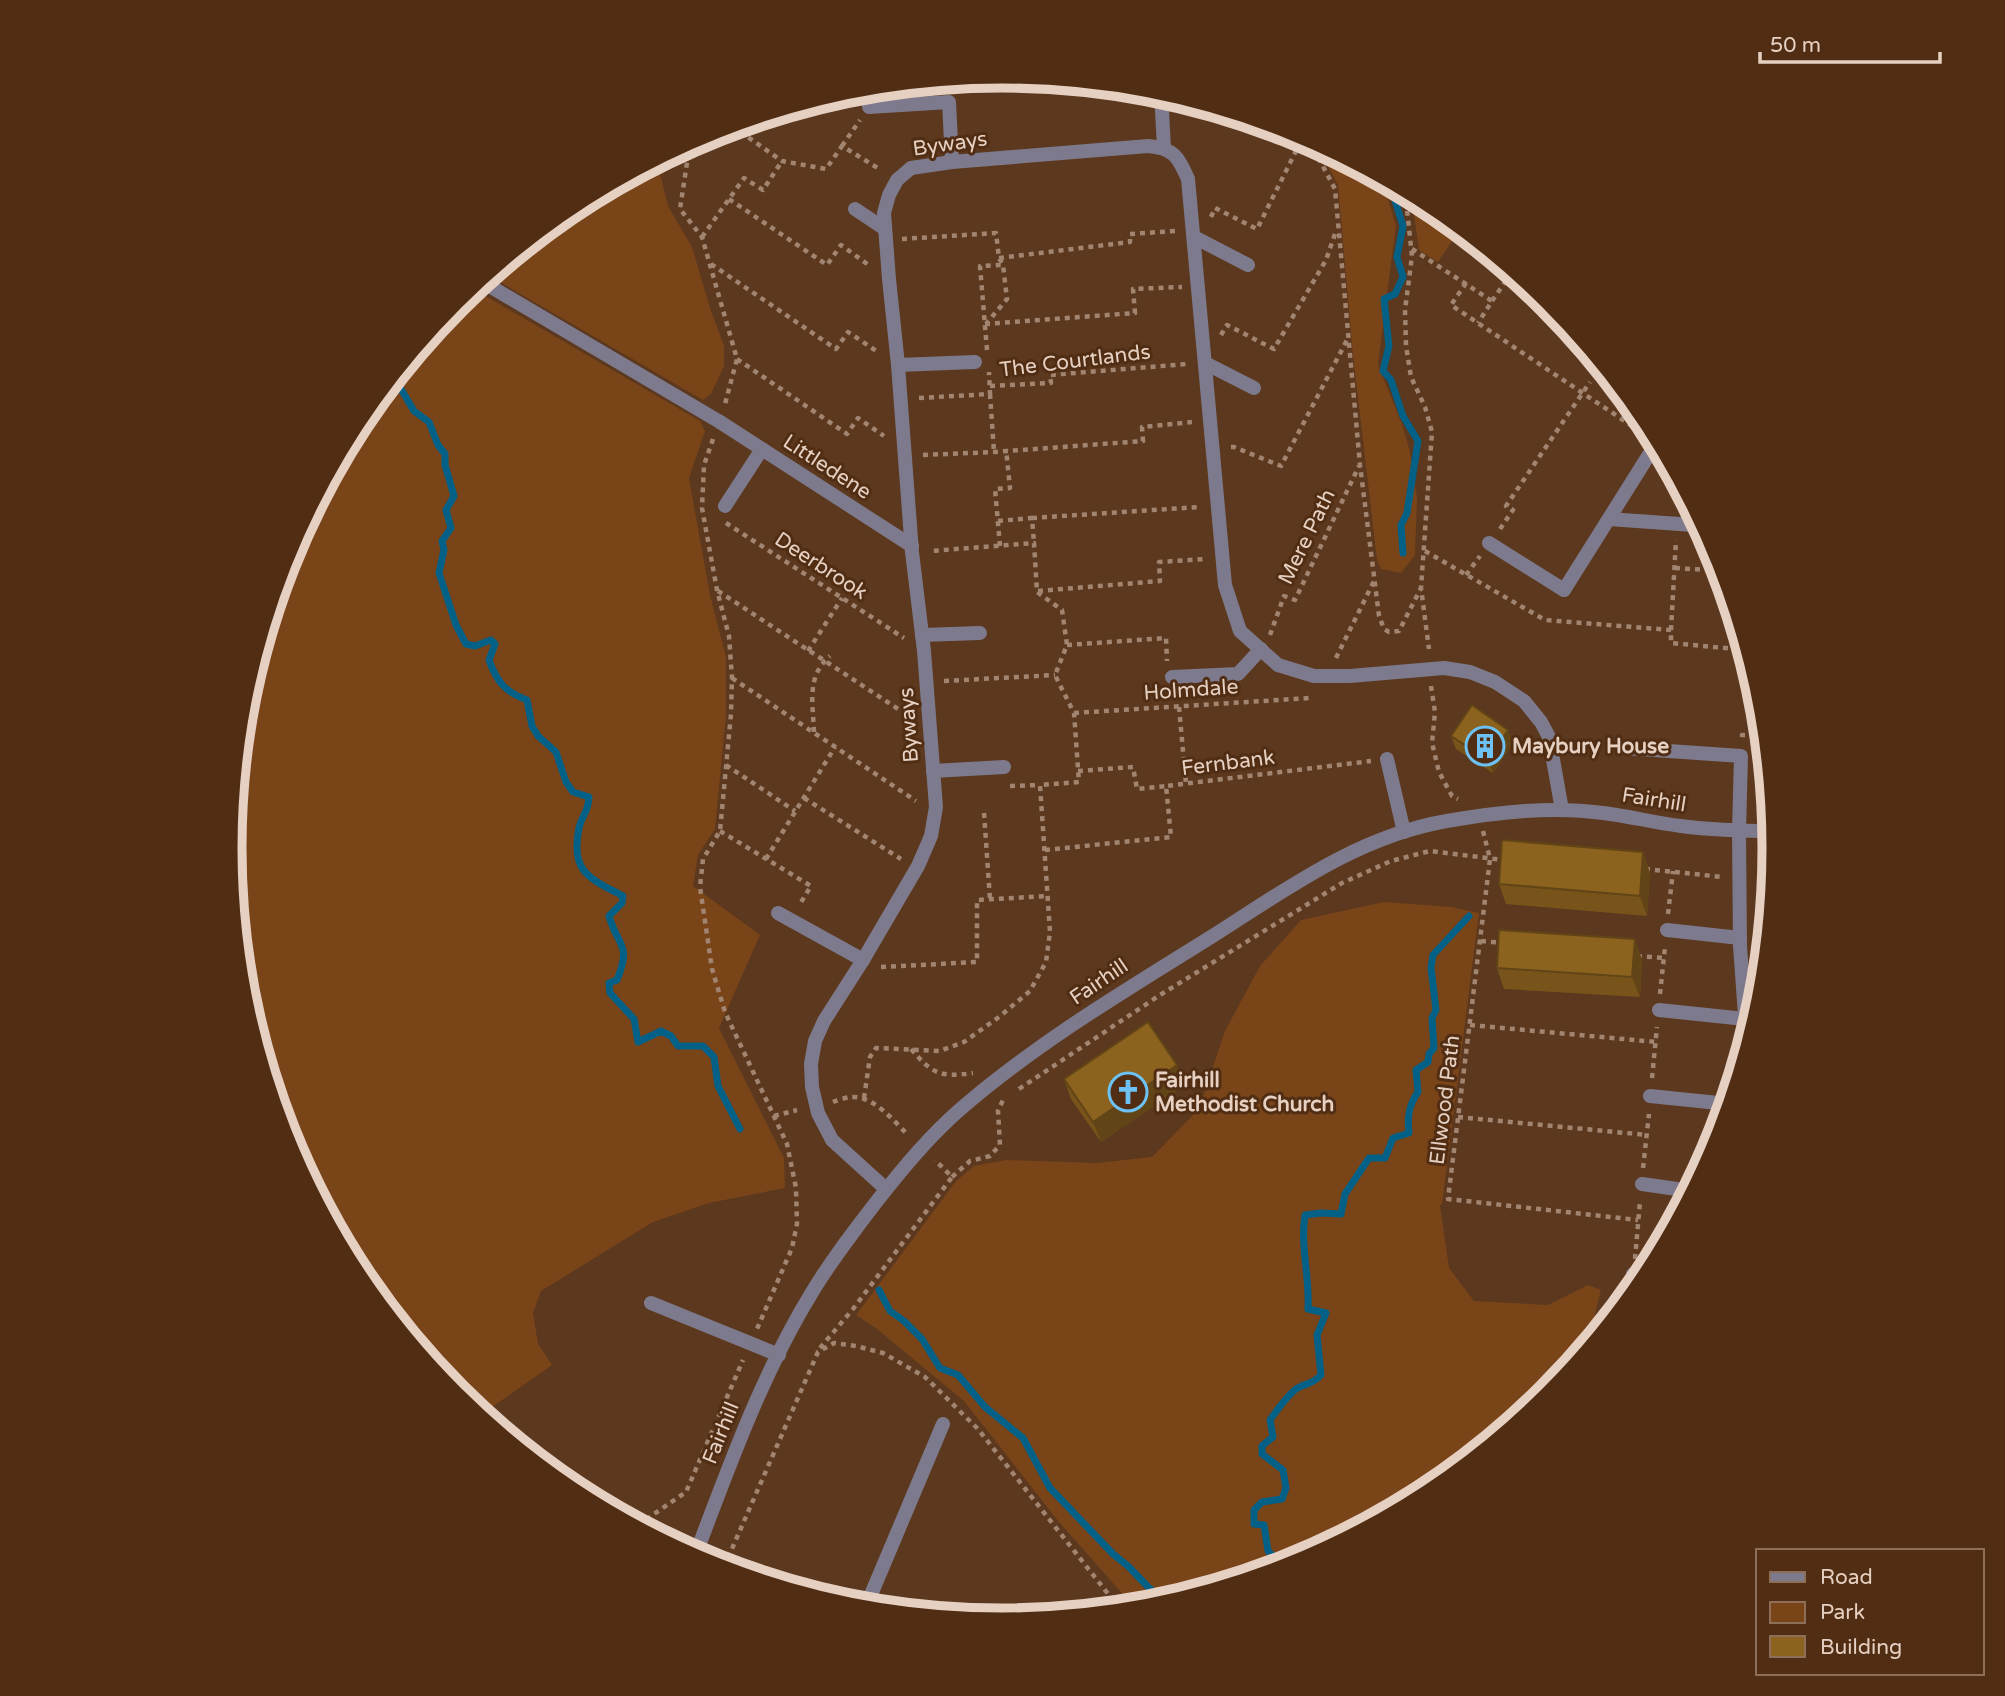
<svg xmlns="http://www.w3.org/2000/svg" width="2005" height="1696" font-family="'Varela Round',sans-serif">
  <style>
    .green { fill: #7a4419 }
    .lines { fill: none; stroke-linecap: round; stroke-linejoin: round }
    .stream { stroke: #036087; stroke-width: 7 }
    .path { stroke: #a28571; stroke-width: 4.5; stroke-dasharray: 5 5; stroke-linecap: butt }
    .service { stroke: #7e7a8d; stroke-width: 14 }
    .minor { stroke: #7e7a8d; stroke-width: 14 }
    .wall { fill: #78541b }
    .shaded-wall { fill: #624516 }
    .building { fill: #8c621f; stroke: #624516; stroke-width: 2 }
    .labels { text-anchor: middle; dominant-baseline: central; stroke-width: 6; stroke-linejoin: round; paint-order: stroke }
    .street-label { font-size: 21px; fill: #e6d0c2; stroke: #502d13 }
    .poi-label { font-size: 21px; font-weight: bold; fill: #e6d0c2; stroke: #502d13; text-anchor: start }
    .rim { fill: none; stroke: #e6d0c2; stroke-width: 9 }
  </style>
  <rect width="100%" height="100%" fill="#5b381e"/>
  <!-- green -->
  <g class="green">
    <path d="M 1316,144 L 1386,181 L 1387,196 L 1396,225 L 1378,365 L 1402,424 L 1410,452 L 1417,498 L 1415,555 L 1401,573 L 1381,569 L 1377,560 L 1353,355 L 1338,185 Z"/>
    <path d="M 657,161 L 668,206 L 692,247 L 710,308 L 724,346 L 724,366 L 711,394 L 703,400 L 488,275 L 574,205 Z"/>
    <path d="M 1414,196 L 1432,206 L 1460,229 L 1438,262 L 1419,250 L 1414,214 Z"/>
    <path d="M 472,288 L 700,421 L 705,431 L 689,478 L 710,595 L 726,657 L 726,715 L 715,829 L 698,855 L 693,886 L 760,935 L 719,1028 L 784,1158 L 785,1188 L 709,1203 L 653,1222 L 541,1291 L 533,1313 L 538,1344 L 552,1365 L 481,1415 L 456,1394 L 360,1277 L 288,1143 L 245,998 L 230,848 L 245,697 L 289,552 L 360,418 L 456,301 Z"/>
    <path d="M 1384,902 L 1452,907 L 1479,913 L 1442,1204 L 1440,1205 L 1449,1268 L 1474,1301 L 1548,1305 L 1588,1285 L 1601,1290 L 1586,1349 L 1549,1395 L 1431,1491 L 1298,1562 L 1153,1606 L 1135,1608 L 1059,1522 L 964,1401 L 877,1329 L 856,1315 L 956,1181 L 974,1166 L 1006,1160 L 1097,1163 L 1152,1157 L 1199,1109 L 1225,1031 L 1260,966 L 1301,920 Z"/>
  </g>
  <g class="lines">
    <!-- stream -->
    <g class="stream">
      <path d="M 1394,185 L 1394,197 L 1403,226 L 1397,257 L 1403,277 L 1395,294 L 1384,299 L 1389,346 L 1383,371 L 1391,380 L 1403,416 L 1418,441 L 1407,513 L 1401,525 L 1403,553"/>
      <path d="M 396,375 L 398,384 L 414,411 L 429,422 L 438,445 L 445,454 L 445,465 L 454,496 L 446,510 L 451,528 L 442,541 L 444,550 L 439,573 L 456,625 L 466,644 L 475,646 L 491,640 L 495,644 L 489,660 C 497,682 505,692 527,700 L 532,726 L 538,736 L 556,752 L 566,782 L 573,792 L 589,797 C 588,814 582,814 579,828 C 570,872 589,878 623,896 L 622,903 L 609,916 C 618,948 632,943 617,980 L 609,983 L 610,993 L 634,1019 L 638,1042 L 661,1031 L 671,1036 L 678,1046 L 703,1046 L 714,1057 L 718,1086 L 740,1129"/>
      <path d="M 879,1290 L 890,1311 L 904,1321 L 922,1339 L 940,1368 L 958,1375 L 985,1407 L 1023,1438 L 1050,1488 L 1113,1554 L 1129,1567 L 1148,1587 L 1167,1602"/>
      <path d="M 1281,1567 L 1277,1560 L 1268,1551 L 1264,1525 L 1254,1524 L 1254,1510 L 1262,1502 L 1282,1499 L 1286,1488 L 1283,1470 L 1262,1454 L 1262,1446 L 1273,1437 L 1270,1420 C 1277,1410 1286,1397 1296,1389 C 1305,1383 1312,1385 1321,1375 L 1317,1335 L 1326,1313 L 1308,1309 C 1310,1278 1300,1246 1305,1215 L 1321,1213 L 1341,1214 L 1345,1194 L 1369,1158 L 1385,1158 L 1393,1138 L 1409,1133 C 1407,1117 1409,1105 1418,1092 L 1416,1070 L 1428,1062 L 1429,1054 L 1434,1048 L 1432,1018 L 1436,1010 L 1431,968 L 1433,955 L 1469,916"/>
    </g>
    <!-- path -->
    <g class="path">
      <path d="M 839,94 L 853,104"/>
      <path d="M 732,126 L 782,161 L 826,169 L 842,146 L 881,170"/>
      <path d="M 1309,140 L 1335,189 L 1360,465 L 1379,616 L 1384,629 L 1389,632 L 1399,631 L 1421,588"/>
      <path d="M 690,143 L 680,209 L 702,237 L 737,359 L 725,404"/>
      <path d="M 842,146 L 860,120"/>
      <path d="M 1405,191 L 1412,256 L 1405,310 L 1406,346 L 1411,377 L 1425,407 L 1432,432 L 1421,588 L 1429,649"/>
      <path d="M 729,199 L 827,265 L 841,245 L 870,266"/>
      <path d="M 1211,217 L 1215,208 L 1257,229 L 1303,137"/>
      <path d="M 702,237 L 744,178 L 763,190 L 782,161"/>
      <path d="M 902,239 L 996,233 L 999,258 L 1003,265 L 1007,299 L 986,324"/>
      <path d="M 1412,249 L 1492,301 L 1478,323"/>
      <path d="M 999,258 L 1130,242 L 1130,234 L 1175,231"/>
      <path d="M 711,264 L 836,349 L 848,332 L 878,352"/>
      <path d="M 1466,283 L 1451,305 L 1644,434"/>
      <path d="M 1492,301 L 1512,272"/>
      <path d="M 985,324 L 1135,313 L 1133,289 L 1182,287"/>
      <path d="M 1221,335 L 1227,325 L 1274,349 L 1326,260 L 1336,231"/>
      <path d="M 987,350 L 980,266 L 1003,265"/>
      <path d="M 737,359 L 847,434 L 858,418 L 884,436"/>
      <path d="M 990,386 L 1051,383 L 1050,375 L 1187,364"/>
      <path d="M 990,394 L 994,452"/>
      <path d="M 919,398 L 990,394 L 989,372"/>
      <path d="M 713,439 L 704,465 L 702,508 L 717,590 L 729,636 L 732,678 L 731,714 L 720,831 L 703,859 L 700,887 L 712,969 L 725,1012 L 787,1144 L 796,1188 L 797,1224 L 792,1248 L 757,1329"/>
      <path d="M 1231,447 L 1234,447 L 1281,466 L 1347,340"/>
      <path d="M 923,455 L 994,452 L 1143,441 L 1142,427 L 1192,422"/>
      <path d="M 1032,518 L 1199,507"/>
      <path d="M 998,521 L 1032,518 L 1034,543"/>
      <path d="M 726,523 L 904,638"/>
      <path d="M 1500,529 L 1513,510 L 1506,506 L 1590,382"/>
      <path d="M 1000,546 L 995,489 L 1010,488 L 1006,449"/>
      <path d="M 1425,551 L 1545,620 L 1671,630 L 1671,643 L 1746,650"/>
      <path d="M 1675,568 L 1722,571"/>
      <path d="M 1466,575 L 1480,556"/>
      <path d="M 718,591 L 912,718"/>
      <path d="M 1038,591 L 1160,581 L 1159,562 L 1205,559"/>
      <path d="M 1671,630 L 1676,540"/>
      <path d="M 1270,635 L 1284,596 L 1295,600 L 1359,466"/>
      <path d="M 1067,645 L 1166,638 L 1167,661"/>
      <path d="M 808,651 L 842,598"/>
      <path d="M 1336,658 L 1374,581"/>
      <path d="M 732,678 L 916,801"/>
      <path d="M 944,681 L 1055,675"/>
      <path d="M 1431,686 L 1435,712 L 1432,743 L 1439,772 L 1452,796 L 1458,799"/>
      <path d="M 1179,707 L 1186,784"/>
      <path d="M 1074,713 L 1310,698"/>
      <path d="M 814,732 C 813,704 806,676 830,656"/>
      <path d="M 1742,737 L 1742,735 L 1764,736"/>
      <path d="M 726,765 L 795,811"/>
      <path d="M 1078,771 L 1133,767 L 1137,789 L 1166,786"/>
      <path d="M 1010,786 L 1040,785"/>
      <path d="M 804,798 L 901,859"/>
      <path d="M 984,813 L 990,899"/>
      <path d="M 720,831 L 811,886 L 800,904"/>
      <path d="M 1483,831 L 1490,859 L 1448,1199 L 1638,1220"/>
      <path d="M 1045,850 L 1171,837 L 1166,786 L 1371,761"/>
      <path d="M 766,859 L 835,747"/>
      <path d="M 1645,869 L 1723,877"/>
      <path d="M 1668,914 L 1673,871"/>
      <path d="M 1481,941 L 1503,943"/>
      <path d="M 1637,956 L 1664,958"/>
      <path d="M 881,967 L 977,962 L 977,900 L 1048,896"/>
      <path d="M 1660,994 L 1665,947"/>
      <path d="M 1470,1025 L 1656,1042"/>
      <path d="M 911,1049 C 932,1073 939,1078 973,1073"/>
      <path d="M 1652,1078 L 1657,1027"/>
      <path d="M 1019,1089 L 1160,995 L 1342,883 L 1391,861 L 1430,851 L 1503,860"/>
      <path d="M 864,1098 L 870,1057 L 876,1048 L 940,1051 L 964,1042 L 999,1017 L 1030,991 L 1046,962 L 1050,932 L 1040,785 L 1079,782 L 1074,713 L 1055,675 L 1067,645 L 1062,610 L 1037,592 L 1034,543 L 931,551"/>
      <path d="M 833,1102 C 838,1100 845,1098 850,1097 C 873,1095 893,1120 908,1135"/>
      <path d="M 774,1116 L 797,1110"/>
      <path d="M 1458,1117 L 1647,1135"/>
      <path d="M 1643,1168 L 1649,1114"/>
      <path d="M 952,1177 L 970,1161 L 990,1156 L 1000,1145 L 998,1111 L 1003,1100"/>
      <path d="M 1635,1259 L 1640,1201"/>
      <path d="M 820,1348 L 853,1309 L 952,1177 L 935,1160"/>
      <path d="M 523,1449 L 529,1444 L 546,1469"/>
      <path d="M 638,1525 L 686,1492 L 743,1360"/>
      <path d="M 724,1567 L 818,1352 L 834,1343 L 856,1346 L 883,1353 L 925,1377 L 978,1429 L 1120,1609"/>
      <path d="M 1028,1618 L 1112,1600"/>
    </g>
    <!-- service -->
    <g class="service">
      <path d="M 1161,92 L 1164,148"/>
      <path d="M 869,107 L 949,102 L 952,162"/>
      <path d="M 855,209 L 885,229"/>
      <path d="M 1194,237 L 1248,265"/>
      <path d="M 481,281 L 720,422"/>
      <path d="M 1205,363 L 1254,388"/>
      <path d="M 898,365 L 975,362"/>
      <path d="M 1600,367 L 1606,371"/>
      <path d="M 725,506 L 762,449"/>
      <path d="M 1609,519 L 1693,525"/>
      <path d="M 1489,543 L 1564,590"/>
      <path d="M 922,635 L 980,633"/>
      <path d="M 1172,677 L 1238,674 L 1261,649"/>
      <path d="M 1387,759 L 1404,832"/>
      <path d="M 933,771 L 1004,767"/>
      <path d="M 778,913 L 863,960"/>
      <path d="M 1667,930 L 1740,938"/>
      <path d="M 1659,1010 L 1745,1019"/>
      <path d="M 1650,1096 L 1728,1104"/>
      <path d="M 1642,1184 L 1691,1191"/>
      <path d="M 1633,1274 L 1646,1275"/>
      <path d="M 862,1607 L 870,1597 L 943,1424"/>
    </g>
    <!-- minor -->
    <g class="minor">
      <path d="M 720,422 L 912,546"/>
      <path d="M 1564,590 L 1657,442"/>
      <path d="M 1625,748 L 1741,756 L 1739,831 L 1740,946 L 1747,1043"/>
      <path d="M 886,1189 L 832,1140 L 818,1113 L 812,1087 L 811,1064 L 815,1041 L 824,1021 L 863,960 L 918,866 L 931,836 L 936,807 L 924,651 L 912,552 L 898,365 L 889,279 L 884,213 L 889,195 L 897,180 L 911,168 L 952,162 L 1148,146 C 1174,148 1178,157 1188,179 L 1225,585 L 1240,631 L 1278,665 L 1314,676 L 1350,676 L 1444,668 L 1470,672 L 1495,682 L 1524,701 L 1541,722 L 1549,737 L 1562,810"/>
      <path d="M 651,1303 L 779,1355"/>
      <path d="M 695,1556 C 729,1467 761,1376 811,1294 C 830,1262 854,1231 877,1201 C 903,1168 931,1134 964,1106 C 1040,1041 1126,990 1211,937 C 1285,890 1358,836 1447,821 C 1499,812 1551,806 1603,813 C 1629,816 1655,823 1681,826 C 1712,830 1742,831 1774,831"/>
    </g>
  </g>
  <!-- wall -->
  <g class="wall">
    <path d="M 1451,736 L 1513,743 L 1493,773 L 1456,749 Z"/>
    <path d="M 1643,852 L 1650,873 L 1647,916 L 1506,904 L 1499,884 Z"/>
    <path d="M 1774,864 L 1769,915 L 1762,897 Z"/>
    <path d="M 1642,959 L 1640,997 L 1504,989 L 1497,968 Z"/>
    <path d="M 1064,1079 L 1185,1085 L 1101,1142 L 1071,1099 Z"/>
  </g>
  <!-- shaded-wall -->
  <g class="shaded-wall">
    <path d="M 1508,730 L 1513,743 L 1493,773 L 1488,760 Z"/>
    <path d="M 1643,852 L 1650,873 L 1647,916 L 1640,896 Z"/>
    <path d="M 1635,939 L 1642,959 L 1640,997 L 1632,977 Z"/>
    <path d="M 1177,1065 L 1185,1085 L 1101,1142 L 1093,1122 Z"/>
  </g>
  <!-- building -->
  <g class="building">
    <path d="M 1472,705 L 1508,730 L 1488,760 L 1451,736 Z"/>
    <path d="M 1502,840 L 1643,852 L 1640,896 L 1499,884 Z"/>
    <path d="M 1774,864 L 1771,896 L 1762,897 L 1758,866 Z"/>
    <path d="M 1499,930 L 1635,939 L 1632,977 L 1497,968 Z"/>
    <path d="M 1148,1022 L 1177,1065 L 1093,1122 L 1064,1079 Z"/>
  </g>
  <!-- icons -->
  <defs>
    <symbol id="building-ring" viewBox="-11 -11 22 22"><circle r="9.5" fill="#502d13" stroke="#6dc2f3" stroke-width="1.5"/><path d="M-4-6H4V6H1V3H-1V6H-4ZM-2.5-4.3h1.7v1.8h-1.7ZM.8-4.3h1.7v1.8H.8ZM-2.5-1h1.7V.8h-1.7ZM.8-1h1.7V.8H.8Z" fill="#6dc2f3"/></symbol>
    <symbol id="church-ring" viewBox="-11 -11 22 22"><circle r="9.5" fill="#502d13" stroke="#6dc2f3" stroke-width="1.5"/><path d="M-1.2-6h2.4v3.5h3.3v2.4h-3.3V6h-2.4V-.1h-3.3v-2.4h3.3Z" fill="#6dc2f3"/></symbol>
  </defs>
  <g fill-rule="evenodd">
    <use href="#building-ring" x="1463" y="724" width="44" height="44"/>
    <use href="#church-ring" x="1106" y="1070" width="44" height="44"/>
  </g>
  <g class="labels">
    <!-- street labels -->
    <g class="street-label">
      <text transform="translate(950 144) rotate(-8)">Byways</text>
      <text transform="translate(1075 361) rotate(-7)">The Courtlands</text>
      <text transform="translate(827 467) rotate(33)">Littledene</text>
      <text transform="translate(1307 537) rotate(-64)">Mere Path</text>
      <text transform="translate(821 566) rotate(33)">Deerbrook</text>
      <text transform="translate(1191 690) rotate(-4)">Holmdale</text>
      <text transform="translate(909 725) rotate(-94)">Byways</text>
      <text transform="translate(1228 763) rotate(-7)">Fernbank</text>
      <text transform="translate(1654 800) rotate(9)">Fairhill</text>
      <text transform="translate(1099 982) rotate(-34)">Fairhill</text>
      <text transform="translate(1445 1100) rotate(-83)">Ellwood Path</text>
      <text transform="translate(721 1433) rotate(-68)">Fairhill</text>
    </g>
    <!-- poi labels -->
    <g class="poi-label">
      <text x="1512" y="746">Maybury House</text>
      <text x="1155" y="1080">Fairhill<tspan x="1155" dy="24">Methodist Church</tspan></text>
    </g>
  </g>
  <!-- crop -->
  <path d="M0 0H2005V1696H0ZM242 848a760 760 0 1 1 1520 0a760 760 0 1 1-1520 0Z" fill="#502d13" fill-rule="evenodd"/>
  <path class="rim" d="M242 848a760 760 0 1 1 1520 0a760 760 0 1 1-1520 0Z"/>
  <!-- legend -->
  <rect x="1756" y="1549" width="228" height="126" fill="#502d13" stroke="#8c6e59" stroke-width="2"/>
  <rect x="1770" y="1572" width="35" height="10" fill="#7e7a8d" stroke="#8c6e59" stroke-width="2"/>
  <text x="1820" y="1584" font-size="21" fill="#e6d0c2">Road</text>
  <rect x="1770" y="1602" width="35" height="21" fill="#7a4419" stroke="#8c6e59" stroke-width="2"/>
  <text x="1820" y="1619" font-size="21" fill="#e6d0c2">Park</text>
  <rect x="1770" y="1636" width="35" height="21" fill="#8c621f" stroke="#8c6e59" stroke-width="2"/>
  <text x="1820" y="1654" font-size="21" fill="#e6d0c2">Building</text>
  <!-- scale -->
  <path d="M1760 52v10h180v-10" fill="none" stroke="#e6d0c2" stroke-width="3.5"/>
  <text x="1770" y="52" font-size="21" fill="#e6d0c2" stroke="#502d13" stroke-width="5" paint-order="stroke">50 m</text>
</svg>
